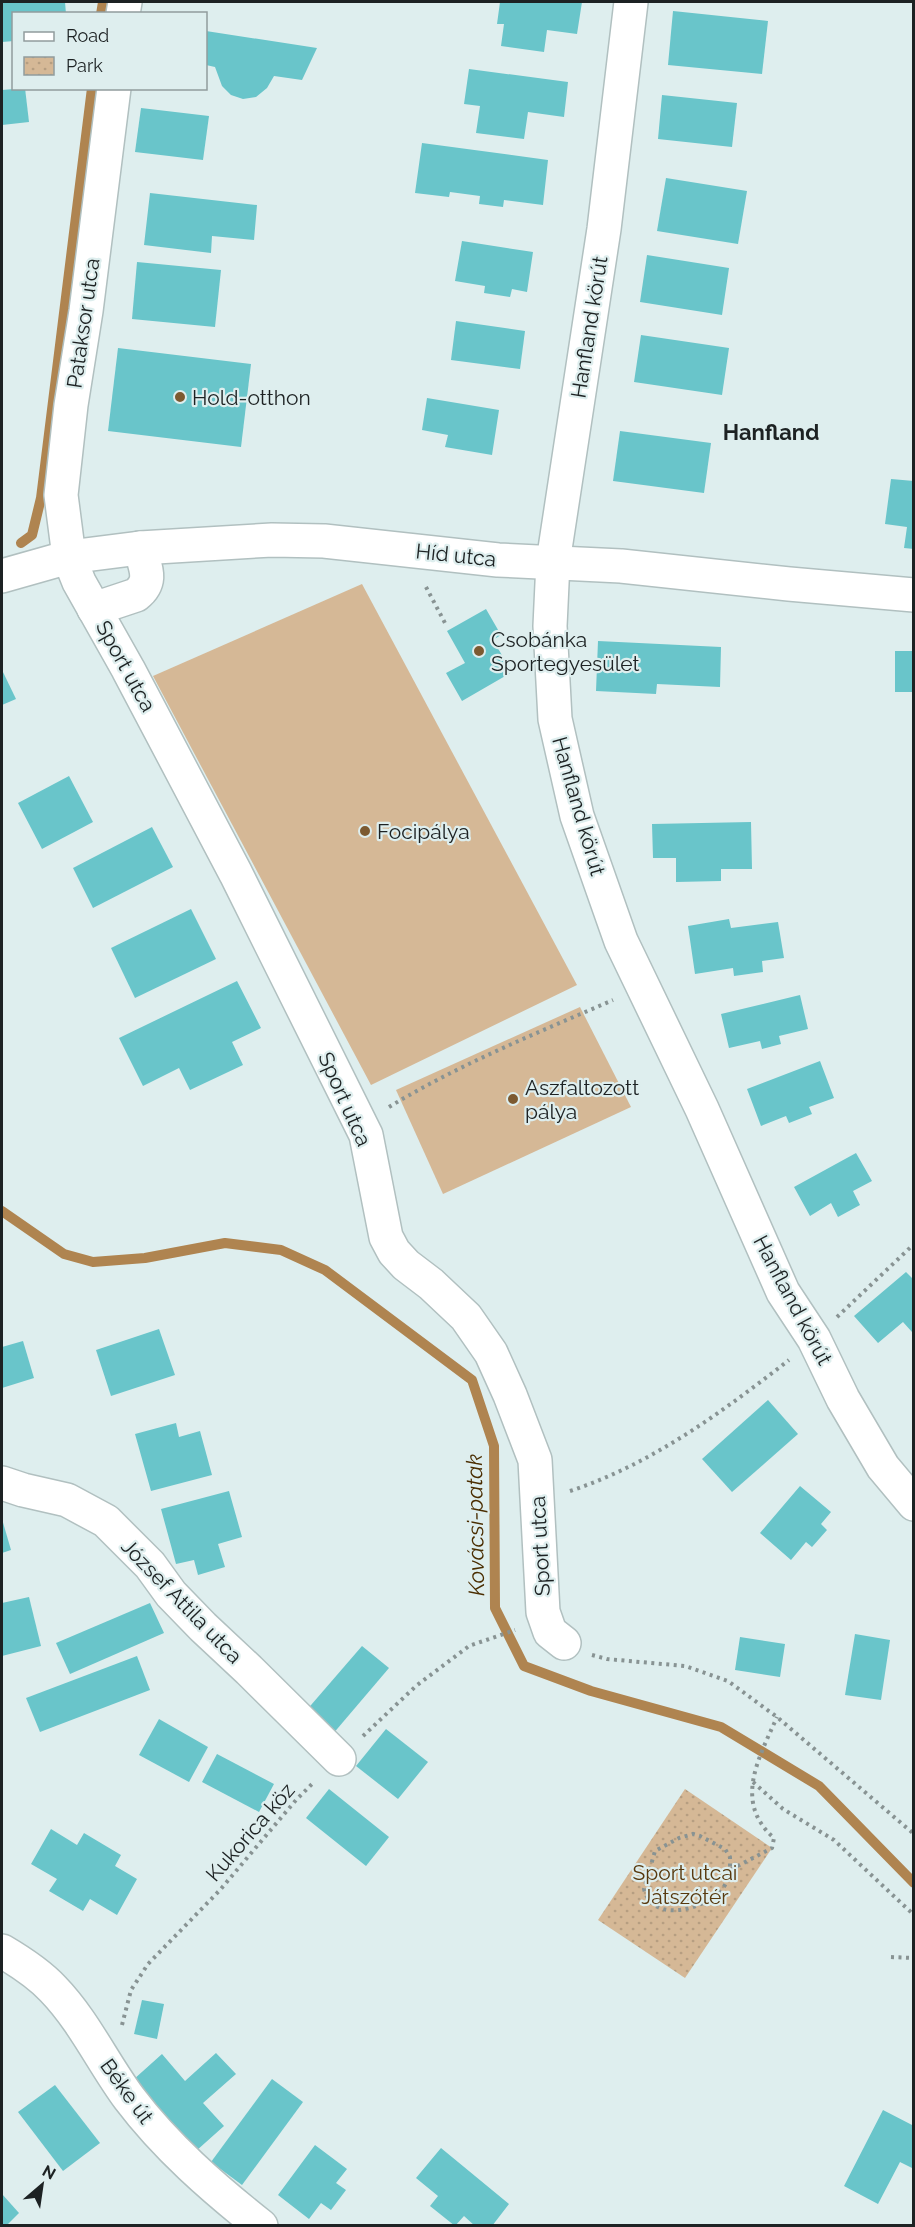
<svg xmlns="http://www.w3.org/2000/svg" width="915" height="2227" font-family="Raleway,sans-serif">
  <style>
    .park { fill: url(#park-dots) }
    .pitch { fill: #d5b896 }
    .lines { fill: none; stroke-linecap: round; stroke-linejoin: round }
    .stream { stroke: #af8450; stroke-width: 10 }
    .building { fill: #69c5ca }
    .minor-casing { stroke: #b1c0c0; stroke-width: 36 }
    .path { stroke: #889393; stroke-width: 4; stroke-dasharray: 3 4.5; stroke-linecap: butt }
    .minor { stroke: #fff; stroke-width: 33 }
    .poi-dot { fill: #7c5a31; stroke: #deeeee; stroke-width: 2 }
    .labels { text-anchor: middle; dominant-baseline: central; stroke-width: 4.5; stroke-linejoin: round; paint-order: stroke }
    .street-label { font-size: 21px; fill: #1d2223; stroke: #deeeee }
    .poi-label { font-size: 21px; fill: #1d2223; stroke: #deeeee; text-anchor: start }
    .park-label { font-size: 21px; fill: #58390e; stroke: #deeeee }
    .neighbourhood-label { font-size: 22px; font-weight: bold; fill: #1d2223; stroke: #deeeee }
    .water-label { font-size: 22px; font-style: italic; fill: #4a2d00; stroke: #deeeee }
  </style>
  <defs>
    <pattern id="park-dots" width="8" height="8" patternUnits="userSpaceOnUse" patternTransform="scale(1.5)"><rect width="8" height="8" fill="#d5b896"/><path d="M2 2h.1M6 6h.1" fill="none" stroke="#b69e81" stroke-width="1.8" stroke-linecap="round"/></pattern>
  </defs>
  <rect width="100%" height="100%" fill="#deeeee"/>
  <!-- park -->
  <path class="park" d="M 685,1789 L 772,1848 L 685,1978 L 598,1920 Z"/>
  <!-- pitch -->
  <g class="pitch">
    <path d="M 362,584 L 577,985 L 371,1085 L 153,676 Z"/>
    <path d="M 580,1007 L 631,1107 L 443,1194 L 396,1090 Z"/>
  </g>
  <g class="lines">
    <!-- stream -->
    <g class="stream">
      <path d="M 101,14 L 103,2"/>
      <path d="M 21,543 L 32,535 L 41,498 L 92,88"/>
      <path d="M 2,1211 L 64,1254 L 93,1262 L 145,1258 L 225,1243 L 281,1250 L 325,1270 L 472,1380 L 494,1446 L 495,1608 L 524,1666 L 591,1691 L 721,1727 L 819,1786 L 914,1883"/>
    </g>
  </g>
  <!-- building -->
  <g class="building">
    <path d="M 2,2 L 65,2 L 66,14 L 14,14 L 14,41 L 2,42 Z"/>
    <path d="M 500,2 L 582,2 L 577,34 L 547,30 L 544,52 L 501,46 L 504,24 L 497,24 Z"/>
    <path d="M 673,11 L 768,21 L 762,74 L 668,65 Z"/>
    <path d="M 206,31 L 317,48 L 302,80 L 274,76 L 267,88 L 256,97 L 243,99 L 231,95 L 222,86 L 215,67 L 206,65 Z"/>
    <path d="M 469,69 L 568,82 L 564,117 L 528,112 L 524,139 L 476,133 L 480,106 L 464,104 Z"/>
    <path d="M 25,88 L 29,122 L 2,125 L 2,90 Z"/>
    <path d="M 662,95 L 737,103 L 732,147 L 658,139 Z"/>
    <path d="M 141,108 L 209,116 L 203,160 L 135,152 Z"/>
    <path d="M 422,143 L 548,160 L 543,205 L 504,200 L 503,207 L 479,204 L 480,196 L 450,192 L 449,197 L 415,193 Z"/>
    <path d="M 666,178 L 747,191 L 738,244 L 657,231 Z"/>
    <path d="M 150,193 L 257,205 L 254,240 L 212,236 L 211,253 L 144,245 Z"/>
    <path d="M 462,241 L 533,252 L 527,292 L 512,289 L 510,297 L 484,293 L 485,286 L 455,281 Z"/>
    <path d="M 647,255 L 729,268 L 722,315 L 640,302 Z"/>
    <path d="M 137,262 L 221,270 L 215,327 L 132,319 Z"/>
    <path d="M 456,321 L 525,331 L 520,369 L 451,360 Z"/>
    <path d="M 641,335 L 729,348 L 722,395 L 634,382 Z"/>
    <path d="M 118,348 L 251,364 L 241,447 L 108,431 Z"/>
    <path d="M 427,398 L 499,410 L 492,455 L 445,447 L 448,435 L 422,430 Z"/>
    <path d="M 620,431 L 711,443 L 704,493 L 613,481 Z"/>
    <path d="M 891,479 L 914,481 L 914,549 L 904,548 L 907,527 L 885,524 Z"/>
    <path d="M 486,609 L 501,635 L 493,640 L 512,672 L 462,701 L 446,673 L 465,663 L 447,631 Z"/>
    <path d="M 598,641 L 721,647 L 720,687 L 657,684 L 656,694 L 596,691 Z"/>
    <rect x="895" y="651" width="19" height="41"/>
    <path d="M 2,670 L 16,699 L 2,705 Z"/>
    <path d="M 69,776 L 93,822 L 42,849 L 18,803 Z"/>
    <path d="M 751,822 L 752,869 L 721,869 L 721,881 L 676,882 L 676,858 L 653,858 L 652,824 Z"/>
    <path d="M 152,827 L 173,867 L 93,908 L 73,868 Z"/>
    <path d="M 191,909 L 216,959 L 135,998 L 111,948 Z"/>
    <path d="M 729,919 L 731,928 L 778,922 L 784,958 L 762,961 L 763,972 L 734,976 L 733,968 L 695,974 L 688,926 Z"/>
    <path d="M 237,981 L 261,1028 L 232,1042 L 243,1065 L 190,1090 L 179,1068 L 143,1086 L 119,1038 Z"/>
    <path d="M 800,995 L 808,1029 L 779,1036 L 781,1044 L 762,1049 L 760,1041 L 729,1048 L 721,1014 Z"/>
    <path d="M 820,1061 L 834,1098 L 809,1107 L 812,1114 L 789,1123 L 786,1116 L 761,1126 L 747,1089 Z"/>
    <path d="M 856,1153 L 872,1181 L 853,1191 L 860,1205 L 838,1217 L 831,1203 L 810,1216 L 794,1187 Z"/>
    <path d="M 906,1272 L 914,1280 L 914,1331 L 912,1332 L 903,1322 L 878,1343 L 854,1316 Z"/>
    <path d="M 159,1329 L 175,1375 L 111,1396 L 96,1350 Z"/>
    <path d="M 23,1341 L 34,1378 L 2,1388 L 2,1347 Z"/>
    <path d="M 768,1400 L 798,1434 L 732,1492 L 702,1459 Z"/>
    <path d="M 176,1423 L 179,1437 L 200,1431 L 212,1475 L 151,1491 L 135,1434 Z"/>
    <path d="M 800,1486 L 831,1512 L 821,1524 L 827,1530 L 812,1547 L 806,1542 L 791,1560 L 760,1533 Z"/>
    <path d="M 229,1491 L 242,1537 L 218,1544 L 225,1567 L 198,1575 L 194,1560 L 176,1564 L 161,1509 Z"/>
    <path d="M 2,1519 L 11,1550 L 2,1553 Z"/>
    <path d="M 29,1597 L 41,1646 L 2,1656 L 2,1603 Z"/>
    <path d="M 150,1603 L 164,1633 L 70,1674 L 56,1643 Z"/>
    <path d="M 855,1634 L 890,1640 L 881,1700 L 845,1695 Z"/>
    <path d="M 740,1637 L 785,1644 L 780,1677 L 735,1670 Z"/>
    <path d="M 362,1646 L 389,1668 L 332,1735 L 305,1712 Z"/>
    <path d="M 137,1656 L 150,1690 L 40,1732 L 26,1698 Z"/>
    <path d="M 159,1719 L 208,1747 L 189,1782 L 139,1755 Z"/>
    <path d="M 386,1729 L 428,1762 L 398,1799 L 356,1766 Z"/>
    <path d="M 217,1754 L 274,1784 L 259,1812 L 202,1782 Z"/>
    <path d="M 329,1789 L 389,1837 L 366,1866 L 306,1818 Z"/>
    <path d="M 51,1829 L 77,1845 L 84,1833 L 121,1855 L 115,1866 L 137,1879 L 117,1915 L 90,1899 L 83,1911 L 49,1891 L 57,1879 L 31,1864 Z"/>
    <path d="M 142,2000 L 164,2004 L 157,2039 L 134,2034 Z"/>
    <path d="M 216,2053 L 236,2074 L 203,2103 L 224,2126 L 196,2151 L 133,2080 L 162,2054 L 185,2081 Z"/>
    <path d="M 272,2079 L 303,2102 L 242,2185 L 211,2162 Z"/>
    <path d="M 55,2085 L 100,2143 L 63,2171 L 18,2112 Z"/>
    <path d="M 883,2110 L 914,2126 L 914,2169 L 900,2162 L 878,2204 L 844,2186 Z"/>
    <path d="M 315,2145 L 347,2169 L 336,2183 L 346,2190 L 331,2210 L 321,2203 L 309,2219 L 278,2195 Z"/>
    <path d="M 441,2148 L 509,2204 L 492,2226 L 475,2226 L 464,2216 L 455,2226 L 430,2206 L 438,2196 L 416,2178 Z"/>
    <path d="M 2,2194 L 19,2213 L 6,2226 L 2,2226 Z"/>
  </g>
  <g class="lines">
    <defs>
      <g id="minor">
        <path d="M 631,2 L 604,229 L 553,562 L 550,626 L 555,719 L 577,816 L 621,941 L 702,1109 L 783,1292 L 814,1339 L 843,1399 L 883,1467 L 914,1504"/>
        <path d="M 123,14 L 125,2"/>
        <path d="M 114,88 L 86,311 L 71,405 L 61,495 L 69,557 L 79,582 L 128,669 L 236,874 L 366,1135 L 386,1237 L 394,1252 L 406,1265 L 431,1284 L 466,1317 L 491,1353 L 510,1395 L 535,1460 L 543,1612 L 550,1632 L 564,1643"/>
        <path d="M 2,576 L 69,557 L 140,548 L 272,540 L 324,541 L 498,560 L 621,566 L 789,584 L 914,595"/>
        <path d="M 94,609 L 136,595 C 154,581 145,567 140,548"/>
        <path d="M 2,1483 L 23,1490 L 67,1500 L 106,1521 L 150,1565 L 171,1594 L 203,1627 L 249,1670 L 339,1759"/>
        <path d="M 2,1951 C 19,1961 39,1974 53,1989 C 84,2021 103,2063 129,2098 C 166,2147 213,2188 261,2226"/>
      </g>
    </defs>
    <!-- minor casing -->
    <use href="#minor" class="minor-casing"/>
    <!-- path -->
    <g class="path">
      <path d="M 426,587 L 445,623"/>
      <path d="M 389,1107 C 460,1064 537,1033 613,1000"/>
      <path d="M 837,1317 L 914,1244"/>
      <path d="M 570,1491 C 652,1464 722,1412 789,1360"/>
      <path d="M 592,1655 L 607,1659 L 685,1666 L 728,1681 L 777,1717 L 914,1834"/>
      <path d="M 363,1736 L 416,1686 L 469,1646 L 515,1630"/>
      <path d="M 753,1782 L 783,1809 L 834,1840 L 914,1915"/>
      <path d="M 730,1870 C 728,1876 727,1883 723,1888 C 706,1909 653,1925 644,1889 L 655,1851 L 679,1838 L 693,1834 L 700,1836 L 725,1849 L 730,1857 L 730,1870 L 772,1848 L 774,1838 C 733,1802 759,1758 777,1717"/>
      <path d="M 891,1957 L 914,1958"/>
      <path d="M 122,2025 L 131,1990 L 148,1964 L 220,1890 L 296,1800 L 314,1782"/>
    </g>
    <!-- minor -->
    <use href="#minor" class="minor"/>
  </g>
  <!-- markers -->
  <g class="poi-dot">
    <circle cx="180" cy="397" r="6"/>
    <circle cx="479" cy="651" r="6"/>
    <circle cx="365" cy="831" r="6"/>
    <circle cx="513" cy="1099" r="6"/>
  </g>
  <g class="labels">
    <!-- street labels -->
    <g class="street-label">
      <text transform="translate(83 323) rotate(-82)">Pataksor utca</text>
      <text transform="translate(589 327) rotate(-81)">Hanfland körút</text>
      <text transform="translate(456 555) rotate(6)">Híd utca</text>
      <text transform="translate(126 666) rotate(61)">Sport utca</text>
      <text transform="translate(579 806) rotate(74)">Hanfland körút</text>
      <text transform="translate(345 1099) rotate(66)">Sport utca</text>
      <text transform="translate(793 1300) rotate(62)">Hanfland körút</text>
      <text transform="translate(540 1546) rotate(-93)">Sport utca</text>
      <text transform="translate(182 1601) rotate(46)">József Attila utca</text>
      <text transform="translate(250 1832) rotate(-49)">Kukorica köz</text>
      <text transform="translate(127 2091) rotate(54)">Béke út</text>
    </g>
    <!-- poi labels -->
    <g class="poi-label">
      <text x="192" y="397">Hold-otthon</text>
      <text x="491" y="639">Csobánka<tspan x="491" dy="24">Sportegyesület</tspan></text>
      <text x="377" y="831">Focipálya</text>
      <text x="525" y="1087">Aszfaltozott<tspan x="525" dy="24">pálya</tspan></text>
    </g>
    <!-- park labels -->
    <g class="park-label">
      <text x="685" y="1872">Sport utcai<tspan x="685" dy="24">Játszótér</tspan></text>
    </g>
    <!-- neighbourhood labels -->
    <g class="neighbourhood-label">
      <text x="771" y="432">Hanfland</text>
    </g>
    <!-- water labels -->
    <g class="water-label">
      <text transform="translate(475 1525) rotate(-91)">Kovácsi-patak</text>
    </g>
  </g>
  <!-- border -->
  <rect width="915" height="2227" fill="none" stroke="#1d2223" stroke-width="6"/>
  <!-- legend -->
  <rect x="12" y="12" width="195" height="78" fill="#deeeee" stroke="#919c9d" stroke-width="1.5"/>
  <rect x="24" y="32" width="30" height="9" fill="#ffffff" stroke="#919c9d" stroke-width="1.5"/>
  <text x="66" y="42" font-size="18" fill="#1d2223">Road</text>
  <rect x="24" y="57" width="30" height="18" fill="url(#park-dots)" stroke="#919c9d" stroke-width="1.5"/>
  <text x="66" y="72" font-size="18" fill="#1d2223">Park</text>
  <!-- north arrow -->
  <g transform="translate(42 2185) rotate(29)" stroke="#deeeee" stroke-width="4.5" paint-order="stroke">
  <path d="M0-4.5L10 22L0 15L-10 22Z" fill="#1d2223"/>
  <text y="-9" font-size="16" font-weight="bold" text-anchor="middle" fill="#1d2223">N</text>
  </g>
</svg>
